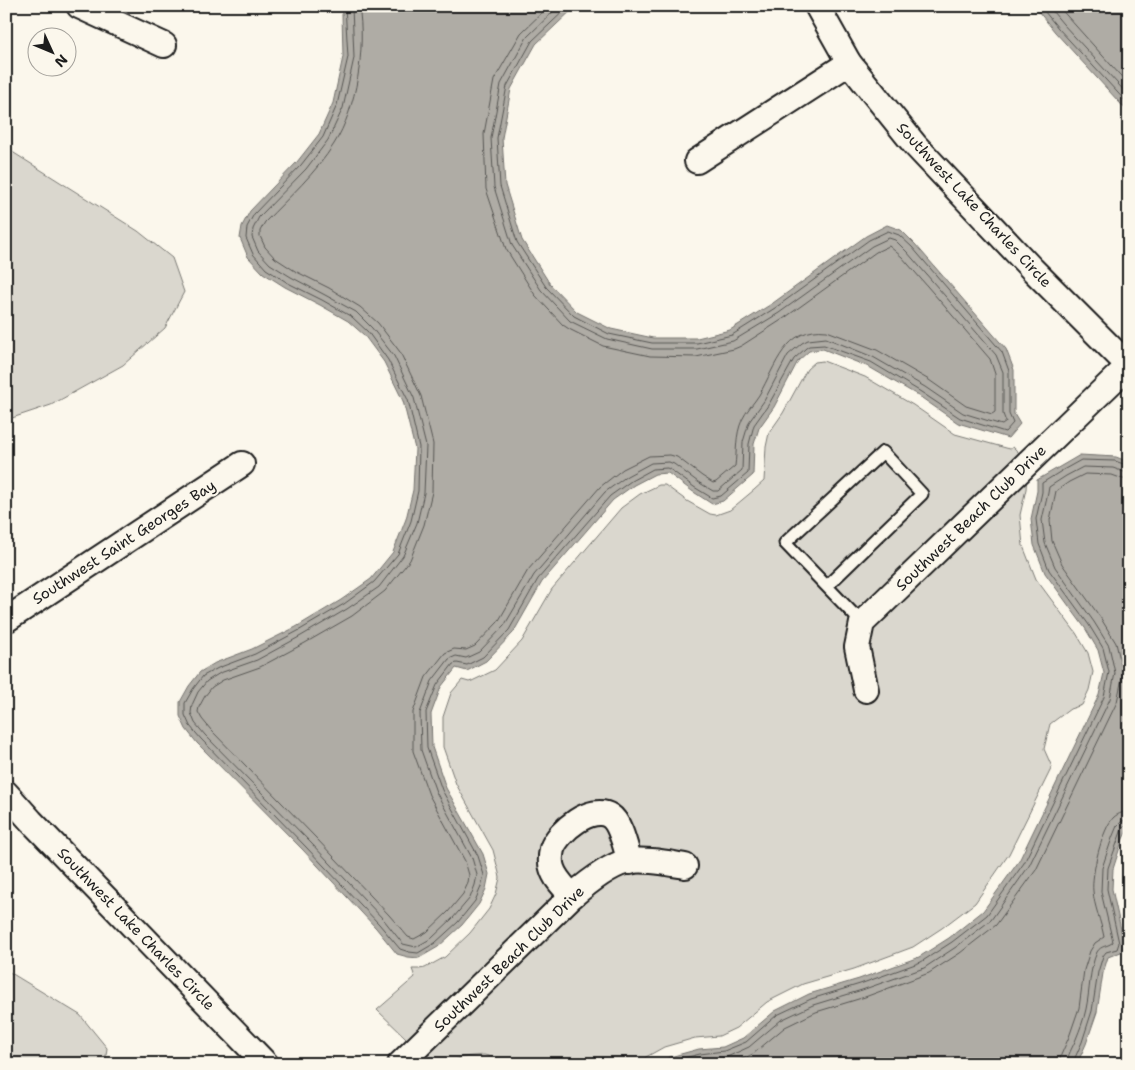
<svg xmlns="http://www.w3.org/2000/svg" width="1135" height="1070" font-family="'Shantell Sans',sans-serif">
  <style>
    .green { fill: #dad7ce; stroke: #7b7a75 }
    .water { fill: #afaca5; stroke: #74726e }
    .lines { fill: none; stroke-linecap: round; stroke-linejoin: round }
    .shore { stroke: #575653; stroke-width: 1 }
    .service-casing { stroke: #1c1c1c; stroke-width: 15 }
    .minor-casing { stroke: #1c1c1c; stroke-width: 28 }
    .service { stroke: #fbf7ec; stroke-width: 11 }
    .minor { stroke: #fbf7ec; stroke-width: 24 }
    .labels { text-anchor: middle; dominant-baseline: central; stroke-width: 4.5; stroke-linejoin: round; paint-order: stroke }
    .street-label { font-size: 15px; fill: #1c1c1c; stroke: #fbf7ec }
  </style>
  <rect width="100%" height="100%" fill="#fbf7ec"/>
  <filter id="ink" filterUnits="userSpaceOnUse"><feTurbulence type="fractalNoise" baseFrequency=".02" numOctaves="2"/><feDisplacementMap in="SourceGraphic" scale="10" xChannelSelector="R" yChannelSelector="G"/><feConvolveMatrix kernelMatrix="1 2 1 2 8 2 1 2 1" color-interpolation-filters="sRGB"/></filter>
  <g filter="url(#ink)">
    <!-- green -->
    <g class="green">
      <path d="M 6,148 L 138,231 L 172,258 L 184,292 L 165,328 L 123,365 L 51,405 L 6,420 Z"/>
      <path d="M 823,361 L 865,377 L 913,405 L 955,434 L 1006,448 L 1010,449 L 1013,447 L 1035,468 L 1027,475 L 1026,489 L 1020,515 L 1023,546 L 1036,579 L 1076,633 L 1088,653 L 1093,672 L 1089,690 L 1082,705 L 1070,709 L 1050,724 L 1044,749 L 1052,767 L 1009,854 L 975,903 L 942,928 L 913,947 L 854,969 L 803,984 L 767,1002 L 736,1028 L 719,1036 L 695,1038 L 664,1047 L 646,1057 L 638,1064 L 523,1064 L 484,1055 L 462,1057 L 449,1064 L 433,1064 L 377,1010 L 415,977 L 412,969 L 419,969 L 425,968 L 445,957 L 470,933 L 489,909 L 496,894 L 500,878 L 499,873 L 493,850 L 456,784 L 443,747 L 443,717 L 451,693 L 462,680 L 469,682 L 472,681 L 495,670 L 522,641 L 552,589 L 621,508 L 640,494 L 659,485 L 665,485 L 687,501 L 710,514 L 716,515 L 730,510 L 754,490 L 764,481 L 766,447 L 769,433 L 783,413 L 807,369 L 815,362 Z"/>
      <path d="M 6,970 L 80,1015 L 107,1048 L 105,1064 L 6,1064 Z"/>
    </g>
    <!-- water -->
    <g class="water">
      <path d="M 340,6 L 576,6 L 536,44 L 511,89 L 502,138 L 505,185 L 522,240 L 550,284 L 577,312 L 611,329 L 653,338 L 697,338 L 730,330 L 773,303 L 866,236 L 887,225 L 901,230 L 915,244 L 1006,349 L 1014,370 L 1014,414 L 1020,424 L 1008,438 L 958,423 L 919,396 L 869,367 L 823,349 L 809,351 L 798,361 L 774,407 L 759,428 L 754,444 L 753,475 L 723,501 L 712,504 L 692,491 L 668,473 L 655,474 L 634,485 L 613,500 L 542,582 L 513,633 L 486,661 L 467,671 L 456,668 L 441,687 L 431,714 L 432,747 L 446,788 L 483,854 L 489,874 L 486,889 L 479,904 L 462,925 L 438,947 L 419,958 L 408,957 L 397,954 L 376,928 L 303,850 L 197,743 L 186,729 L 180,716 L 180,702 L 189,686 L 200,672 L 215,663 L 252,649 L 296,627 L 341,600 L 371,579 L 393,552 L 406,519 L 413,490 L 415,449 L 403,401 L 384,362 L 364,335 L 348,321 L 320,305 L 285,287 L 263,273 L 248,257 L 240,238 L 242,226 L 250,211 L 297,162 L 319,134 L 333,103 L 343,57 L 342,14 Z"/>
      <path d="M 1034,6 L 1129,6 L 1129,113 L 1055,32 Z"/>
      <path d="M 1080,455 L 1116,457 L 1129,462 L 1129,826 L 1122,841 L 1113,869 L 1112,889 L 1124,943 L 1121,952 L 1108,957 L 1103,973 L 1097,1012 L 1086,1044 L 1077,1064 L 657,1064 L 670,1057 L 699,1049 L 723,1047 L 743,1038 L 775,1011 L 809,994 L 859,979 L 919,957 L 949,938 L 983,911 L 1019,861 L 1099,695 L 1104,673 L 1098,650 L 1085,628 L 1045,573 L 1034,545 L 1031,519 L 1037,491 L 1037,480 Z"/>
    </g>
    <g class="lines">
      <!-- shore -->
      <g class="shore">
        <path d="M 345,6 L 348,57 L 337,105 L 323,137 L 301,165 L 254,214 L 247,227 L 246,238 L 253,254 L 266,269 L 288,283 L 322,300 L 352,317 L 368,332 L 388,360 L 408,400 L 419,447 L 418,491 L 411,521 L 398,554 L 374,582 L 344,604 L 298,631 L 255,654 L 218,668 L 203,676 L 193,689 L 185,703 L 185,715 L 190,726 L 201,739 L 306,847 L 379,924 L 400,949 L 409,952 L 418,953 L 435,943 L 458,922 L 475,901 L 481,887 L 484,875 L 478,856 L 442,790 L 427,748 L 426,712 L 437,685 L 453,664 L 457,663 L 467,665 L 483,657 L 509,630 L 538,579 L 610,496 L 631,481 L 653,469 L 667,468 L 671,470 L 694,487 L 712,498 L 721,496 L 748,473 L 749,444 L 754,425 L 769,404 L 794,359 L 806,348 L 809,346 L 824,345 L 871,362 L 921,392 L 960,418 L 1005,432 L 1013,423 L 1009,414 L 1009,371 L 1002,352 L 912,247 L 899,235 L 888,231 L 869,240 L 775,308 L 732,335 L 697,343 L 652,343 L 609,334 L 574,316 L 546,287 L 517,242 L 500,186 L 497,138 L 507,86 L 532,41 L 569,6"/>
        <path d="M 352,6 L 354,58 L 343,108 L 328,140 L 306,169 L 259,217 L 253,229 L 252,237 L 258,251 L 270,264 L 291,277 L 325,295 L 356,312 L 372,328 L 394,356 L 414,398 L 426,446 L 424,493 L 417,523 L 403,556 L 379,587 L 347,609 L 301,636 L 257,660 L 220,673 L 207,681 L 198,692 L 192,705 L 191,713 L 195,723 L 205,735 L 311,843 L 384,920 L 403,944 L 416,947 L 432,938 L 453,918 L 470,898 L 475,885 L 477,875 L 472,858 L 436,792 L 421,750 L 420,713 L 432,681 L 449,659 L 456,656 L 466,658 L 479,652 L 504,626 L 534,575 L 605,492 L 627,476 L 651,463 L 669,462 L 674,464 L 698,482 L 713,491 L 718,491 L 742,470 L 743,442 L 749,422 L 764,401 L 788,355 L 802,343 L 808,340 L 826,338 L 873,357 L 925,387 L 963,413 L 1002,425 L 1006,422 L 1003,414 L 1003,372 L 996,355 L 907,252 L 895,240 L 889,238 L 872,246 L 779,313 L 733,341 L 697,349 L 652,349 L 607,339 L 570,321 L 541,290 L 512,245 L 494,187 L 491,138 L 501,84 L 527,37 L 559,6"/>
        <path d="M 359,6 C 366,48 357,108 334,144 C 316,173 289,197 265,222 L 260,231 L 260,236 L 265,247 L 275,258 L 295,271 L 329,288 L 360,307 L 378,323 L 400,352 L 421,396 L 433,444 L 432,492 L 424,525 L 410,560 L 385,591 L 352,616 L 305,643 L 260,667 L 223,680 L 212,687 L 205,696 L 199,707 L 198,712 L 202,719 L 211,730 L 316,838 L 389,915 L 408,937 L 414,939 L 427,932 L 448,912 L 463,894 L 468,883 L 469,875 L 465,861 L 429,795 L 413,751 L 413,712 L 426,677 L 445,653 L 454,649 L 466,650 L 475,646 L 498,622 L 528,570 L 600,487 L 623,469 L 649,456 L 670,455 L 677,457 L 702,476 L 713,483 L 716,482 L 735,466 C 737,451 735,436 742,420 C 746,411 754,403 759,395 C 776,366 785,326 827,331 L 877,350 L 929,380 L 966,406 L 992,414 L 995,412 L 995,374 L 990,359 L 902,257 L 889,246 L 876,252 L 783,319 L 741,346 L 734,349 L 696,357 L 650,356 L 603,346 L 569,329 L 563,325 L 535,295 L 506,249 L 486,189 L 484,134 L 494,80 L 521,33 L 549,6"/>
        <path d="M 1040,6 L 1058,28 L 1129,105"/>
        <path d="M 1048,6 L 1063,24 L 1129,96"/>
        <path d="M 1058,6 L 1129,85"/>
        <path d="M 667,1064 L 672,1061 L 700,1054 L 724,1051 L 746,1042 L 777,1015 L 811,999 L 860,984 L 921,962 L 952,942 L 987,915 L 1024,863 L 1104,697 L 1109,672 L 1103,648 L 1089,625 L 1049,570 L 1039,544 L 1036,519 L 1042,492 L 1042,483 L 1063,470 L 1081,460 L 1115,461 L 1129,466"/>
        <path d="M 687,1064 L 701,1060 L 727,1057 L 749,1047 L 781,1020 L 813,1005 L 862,990 L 924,968 L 956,947 L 991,920 L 1029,866 L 1110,699 L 1115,673 L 1109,646 L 1094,622 L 1055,567 L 1045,543 L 1042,520 L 1048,493 L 1049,487 L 1066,476 L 1083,467 L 1113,468 L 1124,472 L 1129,472"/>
        <path d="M 731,1064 L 753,1054 L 785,1027 L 816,1012 L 865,997 L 929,973 L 960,953 L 996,925 L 1036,870 L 1117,702 L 1123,673 L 1116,643 L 1100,617 L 1062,564 L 1052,541 L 1050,520 L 1056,491 L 1069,482 L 1085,474 L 1112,475 L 1123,479 L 1129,480"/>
        <path d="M 1059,1064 L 1061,1055 L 1069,1037 L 1079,1008 L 1084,970 L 1090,951 L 1095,943 L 1104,937 C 1101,921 1094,906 1093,891 C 1091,875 1102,828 1114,817 C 1119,813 1123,812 1129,812"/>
        <path d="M 1067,1064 C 1067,1055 1073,1047 1076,1039 C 1080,1029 1084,1019 1086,1009 C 1090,991 1089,970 1097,952 C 1101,945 1108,947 1113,942 L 1101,892 L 1102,868 L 1112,838 L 1117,826 L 1122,821 L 1129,820"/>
        <path d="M 1073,1064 L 1074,1060 L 1082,1042 L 1092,1011 L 1098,972 L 1103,956 L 1106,952 L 1117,949 L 1119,943 L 1107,889 L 1108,868 L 1122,829 L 1125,826 L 1129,826"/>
      </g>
      <defs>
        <path id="service" d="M 827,586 L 922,494 L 883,452 L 785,543 L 862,623"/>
        <g id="minor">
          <path d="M 79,6 L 164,45"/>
          <path d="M 817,6 L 849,63 L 915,145 L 1032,269 L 1129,366"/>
          <path d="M 697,161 L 849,63"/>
          <path d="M 6,620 L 242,464"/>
          <path d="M 866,690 L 857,647 L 862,623 L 1128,366"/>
          <path d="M 6,793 L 31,821 L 266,1064"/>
          <path d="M 572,896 C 565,888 555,879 552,868 C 550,862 551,854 552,849 C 558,831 592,804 610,816 C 621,823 626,850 630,862"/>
          <path d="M 400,1064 L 572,896 C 585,885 609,866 625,862 C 643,858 667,863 685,866"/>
        </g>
      </defs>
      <!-- service casing -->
      <use href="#service" class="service-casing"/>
      <!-- minor casing -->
      <use href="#minor" class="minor-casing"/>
      <!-- service -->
      <use href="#service" class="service"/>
      <!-- minor -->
      <use href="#minor" class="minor"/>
    </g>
  </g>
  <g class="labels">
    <!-- street labels -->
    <g class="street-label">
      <text transform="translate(974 205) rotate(47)">Southwest Lake Charles Circle</text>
      <text transform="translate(971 518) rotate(-44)">Southwest Beach Club Drive</text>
      <text transform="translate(124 542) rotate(-33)">Southwest Saint Georges Bay</text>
      <text transform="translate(136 929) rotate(46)">Southwest Lake Charles Circle</text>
      <text transform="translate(509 959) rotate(-44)">Southwest Beach Club Drive</text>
    </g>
  </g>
  <!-- margin -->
  <rect width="1135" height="1070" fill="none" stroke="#fbf7ec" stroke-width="25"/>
  <rect x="12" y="12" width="1110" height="1045" fill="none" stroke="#1c1c1c" stroke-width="2" filter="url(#ink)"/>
  <!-- north arrow -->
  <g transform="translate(52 52) rotate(134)"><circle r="24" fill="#fbf7ec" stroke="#a29f99"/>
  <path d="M0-4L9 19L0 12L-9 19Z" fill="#1c1c1c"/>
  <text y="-8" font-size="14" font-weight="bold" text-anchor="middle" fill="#1c1c1c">N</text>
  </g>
</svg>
